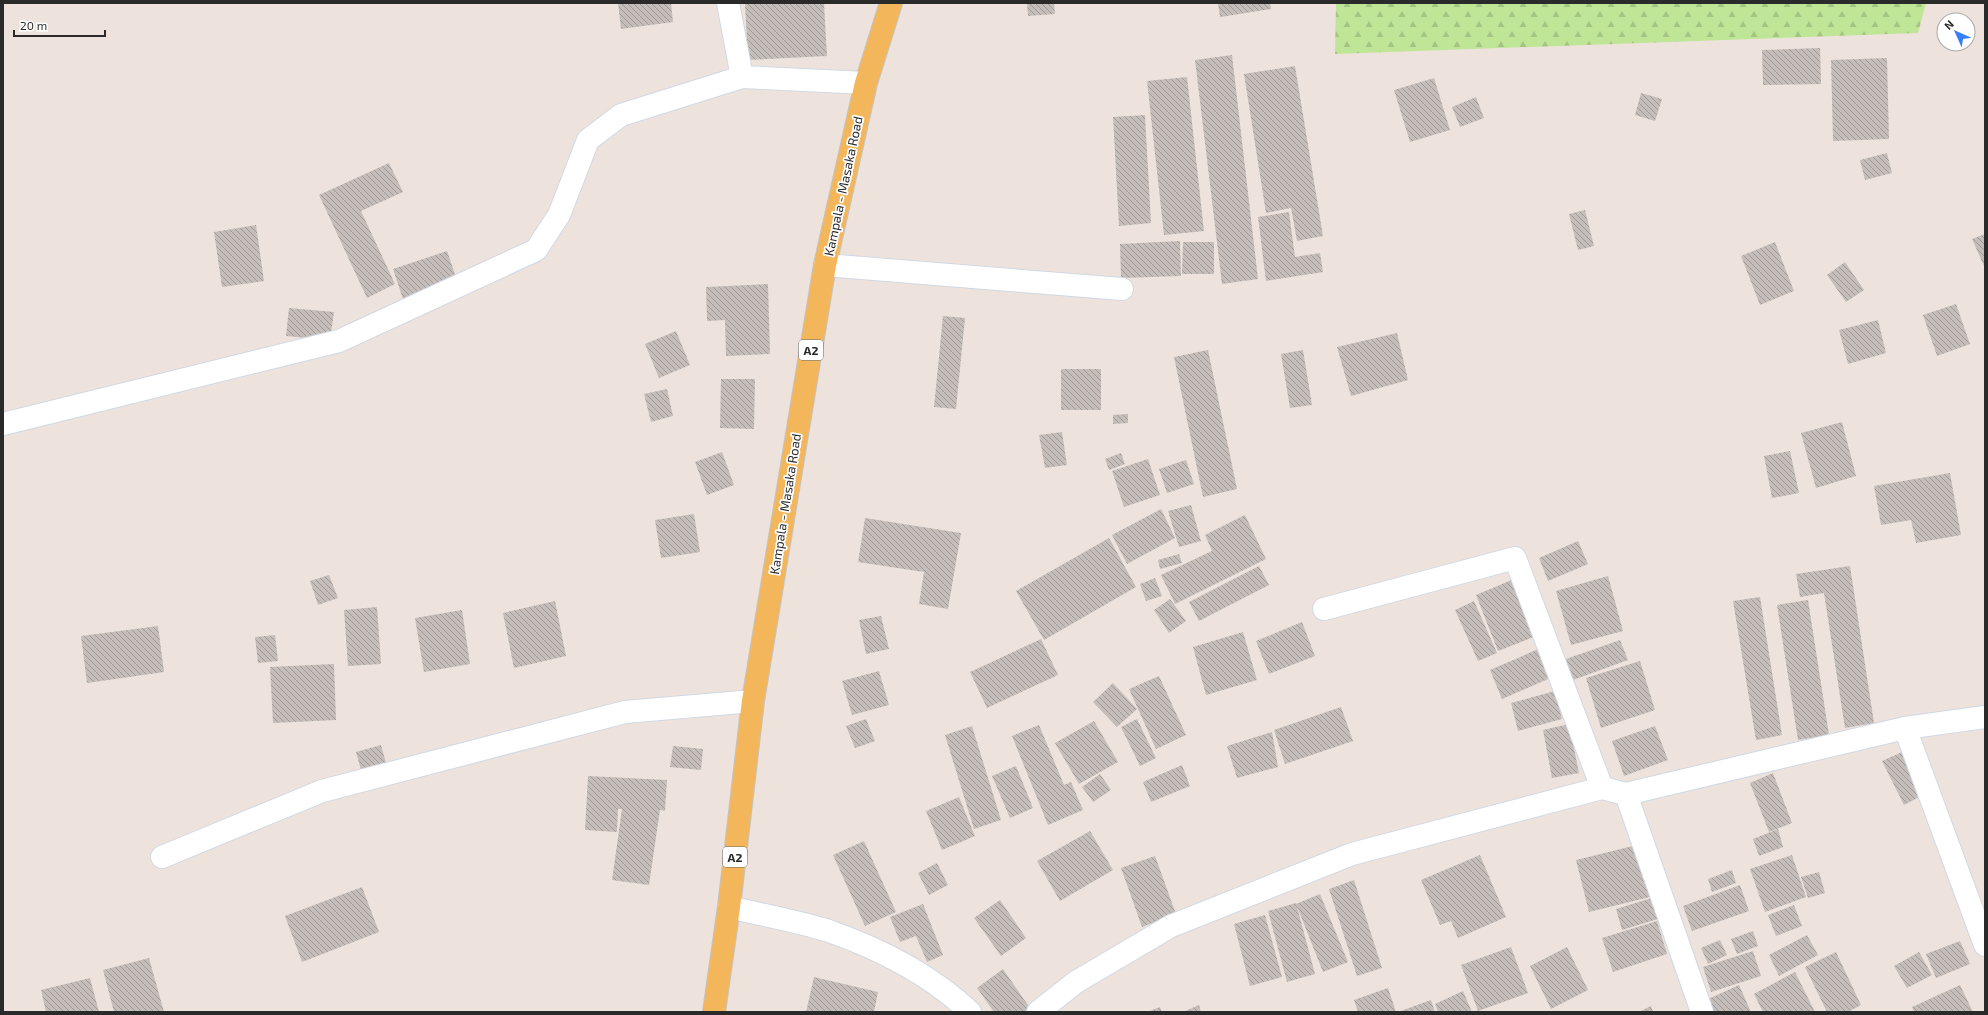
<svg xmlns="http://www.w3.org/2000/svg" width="1988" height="1015" font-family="'Exo 2',sans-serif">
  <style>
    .forest { fill: url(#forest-firs) }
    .building { fill: url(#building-back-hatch) }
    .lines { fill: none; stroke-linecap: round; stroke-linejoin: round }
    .minor-casing { stroke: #d1d8e4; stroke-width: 24 }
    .major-casing { stroke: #c3c3c3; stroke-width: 24 }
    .minor { stroke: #fff; stroke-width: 22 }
    .major { stroke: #f4b65a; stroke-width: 22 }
    .labels { text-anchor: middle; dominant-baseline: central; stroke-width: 3.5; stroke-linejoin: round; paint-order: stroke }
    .shield { fill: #fff; stroke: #6a6a6a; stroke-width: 1 }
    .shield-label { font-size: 12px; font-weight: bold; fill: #2a2a2a }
    .street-label { font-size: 13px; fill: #2a2a2a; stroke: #fff }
  </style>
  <defs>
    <pattern id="forest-firs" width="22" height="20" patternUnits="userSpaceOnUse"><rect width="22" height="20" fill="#bfe597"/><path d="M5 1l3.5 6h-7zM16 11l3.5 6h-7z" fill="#a4c582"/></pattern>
    <pattern id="building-back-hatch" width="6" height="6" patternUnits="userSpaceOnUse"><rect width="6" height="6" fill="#c5bdb9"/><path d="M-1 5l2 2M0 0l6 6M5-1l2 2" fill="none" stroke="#a09a97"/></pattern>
  </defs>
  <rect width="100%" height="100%" fill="#ede3dc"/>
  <!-- forest -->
  <path class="forest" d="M 1336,3 L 1926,3 L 1918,33 L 1335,54 Z"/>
  <!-- building -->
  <g class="building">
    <path d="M 618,3 L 671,3 L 673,22 L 621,29 Z"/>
    <path d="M 745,3 L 824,3 L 827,56 L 748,60 Z"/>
    <path d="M 1027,3 L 1054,3 L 1055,14 L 1028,16 Z"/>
    <path d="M 1218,3 L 1270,3 L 1271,9 L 1220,17 Z"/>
    <path d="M 1820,48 L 1821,84 L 1763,85 L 1762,50 Z"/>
    <path d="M 1232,55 L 1258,279 L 1222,284 L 1195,60 Z"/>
    <path d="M 1887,58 L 1889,139 L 1833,141 L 1831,60 Z"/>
    <path d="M 1295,66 L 1323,236 L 1297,241 L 1291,208 L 1266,213 L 1244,74 Z"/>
    <path d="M 1187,77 L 1204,231 L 1164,235 L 1147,81 Z"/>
    <path d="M 1434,78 L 1450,130 L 1410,142 L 1394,90 Z"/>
    <path d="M 1641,93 L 1662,99 L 1655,121 L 1635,115 Z"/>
    <path d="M 1476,97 L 1484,118 L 1460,127 L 1452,107 Z"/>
    <path d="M 1145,115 L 1151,223 L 1119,226 L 1113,117 Z"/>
    <path d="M 1887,153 L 1892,173 L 1865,180 L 1860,160 Z"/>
    <path d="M 389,163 L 403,192 L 361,211 L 395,284 L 367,298 L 319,195 Z"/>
    <path d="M 1585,210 L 1594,246 L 1578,250 L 1569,214 Z"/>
    <path d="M 1289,212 L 1295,257 L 1320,253 L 1323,272 L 1266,281 L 1258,217 Z"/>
    <path d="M 256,225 L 264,281 L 222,287 L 214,232 Z"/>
    <path d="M 1985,234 L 1985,265 L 1984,266 L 1972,239 Z"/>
    <path d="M 1180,241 L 1181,276 L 1121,278 L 1120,244 Z"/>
    <path d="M 1183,242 L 1214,242 L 1214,274 L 1182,274 Z"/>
    <path d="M 1775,242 L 1794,291 L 1760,305 L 1741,256 Z"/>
    <path d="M 447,251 L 458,283 L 404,302 L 393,269 Z"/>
    <path d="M 1845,262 L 1864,290 L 1846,302 L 1827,275 Z"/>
    <path d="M 768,284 L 770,354 L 726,356 L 725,320 L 707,321 L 706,287 Z"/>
    <path d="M 1956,304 L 1970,344 L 1937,356 L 1923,315 Z"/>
    <path d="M 289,308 L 334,312 L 330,340 L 286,336 Z"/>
    <path d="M 943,316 L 965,318 L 956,409 L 934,407 Z"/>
    <path d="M 1878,320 L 1886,353 L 1848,364 L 1839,330 Z"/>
    <path d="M 676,331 L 690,365 L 659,378 L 645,344 Z"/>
    <path d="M 1397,333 L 1408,380 L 1351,396 L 1337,347 Z"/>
    <path d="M 1208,350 L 1237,489 L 1203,497 L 1174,357 Z"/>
    <path d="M 1303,350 L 1312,405 L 1290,408 L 1281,354 Z"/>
    <rect x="1061" y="369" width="40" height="41"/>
    <path d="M 721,379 L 755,379 L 754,429 L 720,428 Z"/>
    <path d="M 667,389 L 673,416 L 651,422 L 644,394 Z"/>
    <path d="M 1128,414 L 1128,423 L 1113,424 L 1113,415 Z"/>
    <path d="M 1842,422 L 1856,476 L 1816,488 L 1801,433 Z"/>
    <path d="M 1062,432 L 1067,465 L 1045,468 L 1039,435 Z"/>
    <path d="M 1790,451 L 1799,493 L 1772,498 L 1764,456 Z"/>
    <path d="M 722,452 L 734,485 L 707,495 L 695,462 Z"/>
    <path d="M 1121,453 L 1125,464 L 1109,470 L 1105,459 Z"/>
    <path d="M 1148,459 L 1160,495 L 1124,507 L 1112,471 Z"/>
    <path d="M 1186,460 L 1194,484 L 1167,493 L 1159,469 Z"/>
    <path d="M 1950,473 L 1961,535 L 1916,543 L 1911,520 L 1881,525 L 1874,486 Z"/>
    <path d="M 1191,505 L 1201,541 L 1179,547 L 1168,511 Z"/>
    <path d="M 1161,509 L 1175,538 L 1127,564 L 1112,535 Z"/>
    <path d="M 694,514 L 700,552 L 661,558 L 655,520 Z"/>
    <path d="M 1245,515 L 1266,559 L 1175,604 L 1161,575 L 1212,551 L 1205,535 Z"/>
    <path d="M 865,518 L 961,533 L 948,609 L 919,604 L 924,572 L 858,562 Z"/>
    <path d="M 1109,538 L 1136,587 L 1044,640 L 1016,591 Z"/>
    <path d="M 1578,541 L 1588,564 L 1548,581 L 1539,558 Z"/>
    <path d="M 1179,554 L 1182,563 L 1160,569 L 1158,560 Z"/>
    <path d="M 1259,566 L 1269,585 L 1199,621 L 1189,602 Z"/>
    <path d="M 1850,566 L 1874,723 L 1845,728 L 1824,593 L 1800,597 L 1796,574 Z"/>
    <path d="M 329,575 L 338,598 L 318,605 L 310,581 Z"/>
    <path d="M 1608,576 L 1623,631 L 1571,645 L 1556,591 Z"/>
    <path d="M 1155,578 L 1162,596 L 1146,601 L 1140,584 Z"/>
    <path d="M 1514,579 L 1536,636 L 1498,651 L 1476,595 Z"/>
    <path d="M 1760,597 L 1782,735 L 1756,740 L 1733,601 Z"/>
    <path d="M 1170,599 L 1186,621 L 1169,633 L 1154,610 Z"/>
    <path d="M 1808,600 L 1829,735 L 1798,740 L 1777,605 Z"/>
    <path d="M 555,601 L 566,656 L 514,668 L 503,613 Z"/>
    <path d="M 1474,601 L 1497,653 L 1478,661 L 1455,610 Z"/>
    <path d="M 377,607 L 381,664 L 348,666 L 344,610 Z"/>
    <path d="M 462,610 L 470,664 L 424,672 L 415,618 Z"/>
    <path d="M 881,616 L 889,649 L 866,654 L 859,620 Z"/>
    <path d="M 1302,622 L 1315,656 L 1269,674 L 1256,641 Z"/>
    <path d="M 158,626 L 164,672 L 87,683 L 81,636 Z"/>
    <path d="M 1243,632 L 1257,680 L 1206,695 L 1193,647 Z"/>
    <path d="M 275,635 L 278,661 L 258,663 L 255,637 Z"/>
    <path d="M 1041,639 L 1058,675 L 987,708 L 970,672 Z"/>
    <path d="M 1620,640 L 1628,660 L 1573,680 L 1566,659 Z"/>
    <path d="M 1543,647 L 1555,676 L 1502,699 L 1490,670 Z"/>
    <path d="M 1640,661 L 1655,710 L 1601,728 L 1586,678 Z"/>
    <path d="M 334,664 L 336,720 L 273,723 L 270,667 Z"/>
    <path d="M 879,671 L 889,705 L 852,715 L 842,681 Z"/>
    <path d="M 1159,676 L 1186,735 L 1156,749 L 1129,689 Z"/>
    <path d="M 1113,683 L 1137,709 L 1117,727 L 1093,702 Z"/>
    <path d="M 1555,691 L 1562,719 L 1518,731 L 1511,703 Z"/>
    <path d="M 1341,707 L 1353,741 L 1285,764 L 1274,730 Z"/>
    <path d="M 866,719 L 875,741 L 855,748 L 846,726 Z"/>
    <path d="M 1137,719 L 1156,758 L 1140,766 L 1121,727 Z"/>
    <path d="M 1094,721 L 1118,762 L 1079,784 L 1055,743 Z"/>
    <path d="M 1569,724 L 1579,773 L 1552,778 L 1543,730 Z"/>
    <path d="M 1039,725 L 1064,785 L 1071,782 L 1083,810 L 1048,825 L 1012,736 Z"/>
    <path d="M 972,726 L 1001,820 L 974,829 L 945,735 Z"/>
    <path d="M 1655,726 L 1668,760 L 1624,776 L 1612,741 Z"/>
    <path d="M 1272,732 L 1278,767 L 1237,778 L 1227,746 Z"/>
    <path d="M 381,745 L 386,763 L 361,770 L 356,752 Z"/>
    <path d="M 673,746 L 703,749 L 701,770 L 670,767 Z"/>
    <path d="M 1902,752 L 1923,795 L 1904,805 L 1882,761 Z"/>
    <path d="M 1182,765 L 1190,786 L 1151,802 L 1143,782 Z"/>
    <path d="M 1016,766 L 1033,808 L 1010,818 L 992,776 Z"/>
    <path d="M 1773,773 L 1792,823 L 1769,832 L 1750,783 Z"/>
    <path d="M 1100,774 L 1111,790 L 1093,802 L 1082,787 Z"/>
    <path d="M 588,776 L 667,780 L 665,811 L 660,810 L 649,885 L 612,880 L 622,809 L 618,809 L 617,832 L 585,830 Z"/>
    <path d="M 959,797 L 975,836 L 942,850 L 926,811 Z"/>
    <path d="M 1778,829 L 1783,847 L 1759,856 L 1753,839 Z"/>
    <path d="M 1090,831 L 1113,870 L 1060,901 L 1037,861 Z"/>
    <path d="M 864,841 L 896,912 L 865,926 L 833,855 Z"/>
    <path d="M 1637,845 L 1650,897 L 1589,912 L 1576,860 Z"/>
    <path d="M 1480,855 L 1506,917 L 1458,938 L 1451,921 L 1440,925 L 1421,880 Z"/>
    <path d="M 1792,855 L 1806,897 L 1765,912 L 1750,869 Z"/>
    <path d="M 1155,856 L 1176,914 L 1142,927 L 1121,868 Z"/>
    <path d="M 937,863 L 948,885 L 929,895 L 918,873 Z"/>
    <path d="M 1732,870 L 1736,883 L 1712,892 L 1708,879 Z"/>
    <path d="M 1819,872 L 1825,893 L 1808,898 L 1801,877 Z"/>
    <path d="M 1354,880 L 1382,968 L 1357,976 L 1329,889 Z"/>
    <path d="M 1740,885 L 1749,911 L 1692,931 L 1683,906 Z"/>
    <path d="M 362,887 L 379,932 L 302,962 L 285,916 Z"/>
    <path d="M 1320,894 L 1348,962 L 1323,972 L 1296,904 Z"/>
    <path d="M 1655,897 L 1661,918 L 1622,930 L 1616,909 Z"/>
    <path d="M 1000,900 L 1026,938 L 1001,956 L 974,918 Z"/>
    <path d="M 1296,903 L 1315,974 L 1287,982 L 1268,911 Z"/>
    <path d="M 923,904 L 943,955 L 927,962 L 916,936 L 900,942 L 890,917 Z"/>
    <path d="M 1794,905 L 1802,926 L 1776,936 L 1768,915 Z"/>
    <path d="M 1265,915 L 1282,977 L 1250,986 L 1234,924 Z"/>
    <path d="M 1657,921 L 1667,954 L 1613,972 L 1602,938 Z"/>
    <path d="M 1753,931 L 1758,946 L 1737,954 L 1731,939 Z"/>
    <path d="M 1807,935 L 1818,955 L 1779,976 L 1769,955 Z"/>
    <path d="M 1720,940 L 1727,955 L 1708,964 L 1701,948 Z"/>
    <path d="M 1960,941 L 1970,964 L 1936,978 L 1926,954 Z"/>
    <path d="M 1511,947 L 1528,993 L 1478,1011 L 1461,965 Z"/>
    <path d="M 1567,947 L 1588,990 L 1551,1009 L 1530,966 Z"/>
    <path d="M 1753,951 L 1761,976 L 1711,992 L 1703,967 Z"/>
    <path d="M 1836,952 L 1861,1005 L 1848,1012 L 1827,1012 L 1805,967 Z"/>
    <path d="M 1919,952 L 1932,975 L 1907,988 L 1894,966 Z"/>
    <path d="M 149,958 L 164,1012 L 114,1012 L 103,970 Z"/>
    <path d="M 1003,969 L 1030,1008 L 1024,1012 L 994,1012 L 977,988 Z"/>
    <path d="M 1795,972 L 1815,1012 L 1763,1012 L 1754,994 Z"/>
    <path d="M 814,977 L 878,992 L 874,1012 L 806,1012 Z"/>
    <path d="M 90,978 L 99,1012 L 46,1012 L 41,990 Z"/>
    <path d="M 1739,985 L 1751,1012 L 1712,1012 L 1706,1000 Z"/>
    <path d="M 1960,985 L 1973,1012 L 1914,1012 L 1912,1007 Z"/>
    <path d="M 1388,988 L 1396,1012 L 1358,1012 L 1354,1000 Z"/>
    <path d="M 1463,991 L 1472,1012 L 1438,1012 L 1435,1004 Z"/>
    <path d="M 1431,1000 L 1435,1012 L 1398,1012 Z"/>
    <path d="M 1199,1005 L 1201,1012 L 1183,1012 Z"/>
    <path d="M 1651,1006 L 1653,1012 L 1639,1012 Z"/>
    <path d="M 1160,1007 L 1162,1012 L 1147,1012 Z"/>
  </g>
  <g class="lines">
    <defs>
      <g id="minor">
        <path d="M 728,3 L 742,77"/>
        <path d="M 825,265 L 1122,289"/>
        <path d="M 3,424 L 339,341 L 536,250 L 559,215 L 588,140 L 621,115 L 742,77 L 866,83"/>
        <path d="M 1324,609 L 1515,558 L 1602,788"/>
        <path d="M 1905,728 L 1985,945"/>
        <path d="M 1626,794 L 1702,1012"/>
        <path d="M 162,857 L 322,791 L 625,712 L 753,701"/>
        <path d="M 729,907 C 762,915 797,921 829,931 C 880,949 931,975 970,1012"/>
        <path d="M 1038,1012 L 1076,982 L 1171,926 L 1352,854 L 1602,788 L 1626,794 L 1905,728 L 1985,717"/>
      </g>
      <path id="major" d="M 714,1012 L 729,907 L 753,701 L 825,265 L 866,83 L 891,3"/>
    </defs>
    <!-- minor casing -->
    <use href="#minor" class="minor-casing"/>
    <!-- major casing -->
    <use href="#major" class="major-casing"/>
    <!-- minor -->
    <use href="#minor" class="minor"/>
    <!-- major -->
    <use href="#major" class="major"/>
  </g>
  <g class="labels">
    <!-- shield labels -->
    <g class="shield">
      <rect x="799" y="340" width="24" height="20" rx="3"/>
      <rect x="723" y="847" width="24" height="20" rx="3"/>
    </g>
    <g class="shield-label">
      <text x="811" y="350">A2</text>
      <text x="735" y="857">A2</text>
    </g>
    <!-- street labels -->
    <g class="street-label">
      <text transform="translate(843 186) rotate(-78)">Kampala - Masaka Road</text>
      <text transform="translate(785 504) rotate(-81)">Kampala - Masaka Road</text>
    </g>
  </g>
  <!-- border -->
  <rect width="1988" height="1015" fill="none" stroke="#2a2a2a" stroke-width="8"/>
  <!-- north arrow -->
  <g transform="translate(1956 32) rotate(315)"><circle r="19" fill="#ffffff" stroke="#aaaaaa"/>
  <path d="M0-3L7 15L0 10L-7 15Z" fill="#387ffe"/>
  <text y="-6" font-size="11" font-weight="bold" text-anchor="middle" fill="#2a2a2a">N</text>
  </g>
  <!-- scale -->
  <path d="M14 30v6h91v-6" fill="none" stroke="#2a2a2a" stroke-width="2"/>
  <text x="20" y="30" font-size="12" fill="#2a2a2a" stroke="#ffffff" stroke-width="3" paint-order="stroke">20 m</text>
</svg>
